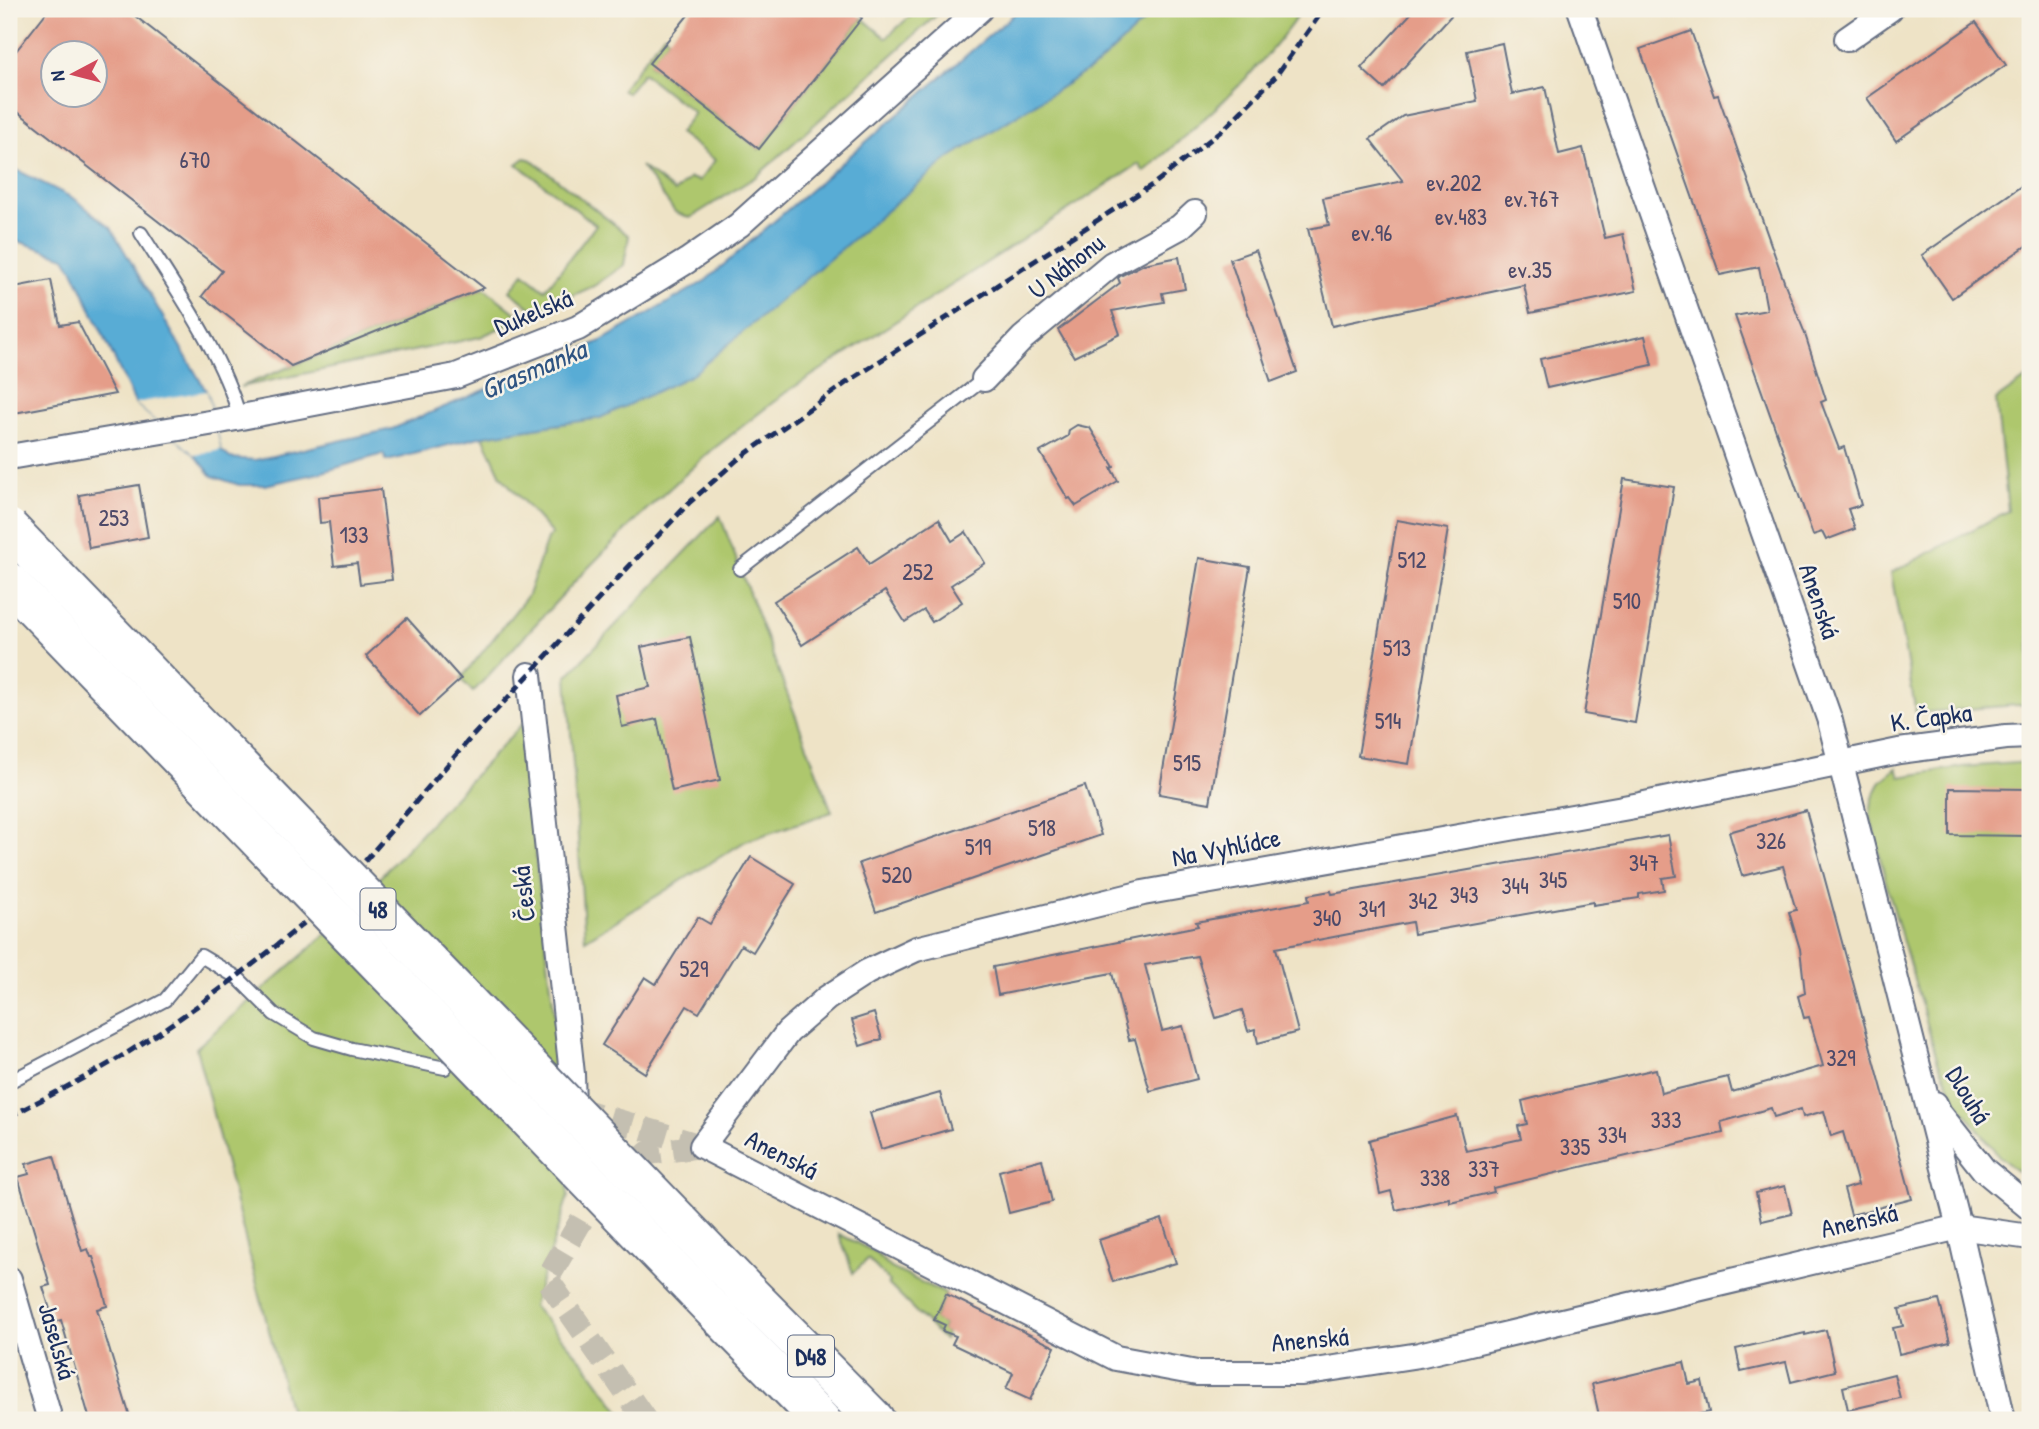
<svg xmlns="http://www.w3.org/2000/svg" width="2039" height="1429" font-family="'Patrick Hand',sans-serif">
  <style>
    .green { fill: #aec76d; stroke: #647b66; stroke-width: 2 }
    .water { fill: #59acd5; stroke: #3a6e9a; stroke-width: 2 }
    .pier { fill: #eee3c6 }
    .building { fill: #e59d89; fill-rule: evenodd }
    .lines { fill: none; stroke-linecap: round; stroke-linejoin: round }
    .street-tunnel { stroke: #c4bfb1; stroke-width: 24; stroke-dasharray: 24 12; stroke-linecap: butt }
    .lane-casing { stroke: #656e82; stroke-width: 16 }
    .street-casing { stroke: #656e82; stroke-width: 28 }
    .highway-casing { stroke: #656e82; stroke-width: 42 }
    .lane { stroke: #fff; stroke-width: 12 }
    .street { stroke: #fff; stroke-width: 24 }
    .highway { stroke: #fff; stroke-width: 38 }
    .rail { stroke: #1b2f5e; stroke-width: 5; stroke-dasharray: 10 5; stroke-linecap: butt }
    .highway-bridge-casing { stroke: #656e82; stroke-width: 42; stroke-linecap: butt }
    .highway-bridge { stroke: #fff; stroke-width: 38 }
    .labels { text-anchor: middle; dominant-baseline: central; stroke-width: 5; stroke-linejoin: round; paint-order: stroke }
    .number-label { font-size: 23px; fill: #4e4a69 }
    .shield { fill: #f7f3e8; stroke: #5d6a87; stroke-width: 2 }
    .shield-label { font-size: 24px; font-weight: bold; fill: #1b2f5e }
    .street-label { font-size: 26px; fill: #1b2f5e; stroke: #f7f3e8 }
    .water-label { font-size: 28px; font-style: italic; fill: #2e5482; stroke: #f7f3e8 }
  </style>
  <rect width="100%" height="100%" fill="#f7f3e8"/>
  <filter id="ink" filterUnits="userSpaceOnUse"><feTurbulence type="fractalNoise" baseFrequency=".0143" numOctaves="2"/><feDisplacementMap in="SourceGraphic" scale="14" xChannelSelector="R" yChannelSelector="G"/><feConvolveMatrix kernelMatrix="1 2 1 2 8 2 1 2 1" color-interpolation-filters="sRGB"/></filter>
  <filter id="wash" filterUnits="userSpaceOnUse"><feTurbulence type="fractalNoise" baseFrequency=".00686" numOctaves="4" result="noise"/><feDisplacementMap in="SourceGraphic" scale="28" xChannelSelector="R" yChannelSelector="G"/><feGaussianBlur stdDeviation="1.57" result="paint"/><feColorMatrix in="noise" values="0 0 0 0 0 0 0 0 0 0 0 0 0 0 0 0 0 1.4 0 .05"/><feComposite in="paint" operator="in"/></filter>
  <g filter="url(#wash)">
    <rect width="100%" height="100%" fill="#eee3c6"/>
    <!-- green -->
    <g class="green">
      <path d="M 918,9 L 938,9 L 941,11 L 757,176 L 690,218 L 675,212 L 641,166 L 675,192 L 690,178 L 699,181 L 715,160 L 679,133 L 694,113 L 643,73 L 627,93 L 622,89 L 664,34 L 669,39 L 650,64 L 759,149 L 862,18 L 886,38 Z"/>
      <path d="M 1157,9 L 1302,9 C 1260,73 1201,122 1144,172 L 1139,164 L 785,393 L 712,450 L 645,511 L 580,576 L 473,692 L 461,679 L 528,595 L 547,539 L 552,534 L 501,476 L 483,436 L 600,418 L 949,158 L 1098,64 Z"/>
      <path d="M 525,158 L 532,160 L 629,236 L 624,265 L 594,286 L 536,312 L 510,291 L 524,273 L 545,290 L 596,225 L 517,164 Z"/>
      <path d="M 484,288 L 522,318 L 480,337 L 240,387 Z"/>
      <path d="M 2030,376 L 2030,704 L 1916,713 L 1891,573 L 2008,511 L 1996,400 Z"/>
      <path d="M 720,516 L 832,812 L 746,841 L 585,940 L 567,676 Z"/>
      <path d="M 524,722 L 536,861 L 560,1062 L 568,1196 L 533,1306 L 585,1364 L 626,1420 L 292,1420 L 196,1048 L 332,929 Z"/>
      <path d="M 2030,762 L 2030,1182 L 1999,1156 L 1957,1102 L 1938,1062 L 1885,879 L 1870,815 L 1872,800 L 1881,781 L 1897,768 L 1900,777 L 1962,767 Z"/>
      <path d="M 839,1234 L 875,1252 L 891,1268 L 946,1294 L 934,1319 L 945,1325 L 942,1330 L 947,1333 L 944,1340 L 888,1284 L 890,1282 L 868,1259 L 853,1273 Z"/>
    </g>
    <!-- water -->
    <path class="water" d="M 1020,9 L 1157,9 L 1098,64 L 949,158 L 692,375 L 600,418 L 483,436 L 387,461 L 383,454 L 319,473 L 265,485 L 239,485 L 212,476 L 195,455 L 135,403 L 74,272 L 65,257 L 9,238 L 9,166 L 75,199 L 111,228 L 208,394 L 221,450 L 230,458 L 255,460 L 392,429 L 601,341 L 705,281 Z"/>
    <!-- pier -->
    <path class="pier" d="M 207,391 L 221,450 L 195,455 L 135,403 Z"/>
    <g id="blocks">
      <!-- building -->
      <g class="building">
        <path d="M 49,9 L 126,9 L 484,288 L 291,366 L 202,296 L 222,271 L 9,105 L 9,60 ZM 52,52 L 94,52 L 94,94 L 52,94 Z"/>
        <path d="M 693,9 L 850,9 L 862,18 L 759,149 L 649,63 Z"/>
        <path d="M 1415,9 L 1457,9 L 1384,89 L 1361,68 Z"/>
        <path d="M 1976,22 L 2006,65 L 1896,141 L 1867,98 Z"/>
        <path d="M 1691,31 L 1714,96 L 1718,95 L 1785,284 L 1804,331 L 1826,400 L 1821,402 L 1839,449 L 1844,447 L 1861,505 L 1848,509 L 1855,529 L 1826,540 L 1822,532 L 1813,535 L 1735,316 L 1767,310 L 1759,267 L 1720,275 L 1640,49 Z"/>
        <path d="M 1502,43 L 1512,94 L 1545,87 L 1559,154 L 1583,148 L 1605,238 L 1623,234 L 1636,291 L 1530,313 L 1524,285 L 1332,326 L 1308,229 L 1329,225 L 1323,198 L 1403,181 L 1370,139 L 1403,116 L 1477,101 L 1467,51 Z"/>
        <path d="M 2030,180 L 2030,243 L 1952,298 L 1922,255 Z"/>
        <path d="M 1256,250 L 1297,372 L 1271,382 L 1230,259 Z"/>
        <path d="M 1179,257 L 1185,289 L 1162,293 L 1164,302 L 1112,311 L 1120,334 L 1074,357 L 1058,330 L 1120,283 L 1118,278 L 1120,276 L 1144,264 Z"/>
        <path d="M 51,280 L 60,325 L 78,322 L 115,394 L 9,414 L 9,288 Z"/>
        <path d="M 1645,336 L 1652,365 L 1547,388 L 1540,359 Z"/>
        <path d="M 1077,425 L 1090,428 L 1114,467 L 1111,468 L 1118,481 L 1076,506 L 1070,498 L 1068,499 L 1040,452 L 1068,436 L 1069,430 Z"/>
        <path d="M 1624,479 L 1674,487 L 1635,723 L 1584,714 Z"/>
        <path d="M 139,485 L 148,537 L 89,548 L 79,495 Z"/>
        <path d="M 381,489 L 392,580 L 360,584 L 357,563 L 334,566 L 329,522 L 320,523 L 318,497 Z"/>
        <path d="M 939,519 L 952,541 L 966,532 L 985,563 L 951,585 L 962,602 L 932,622 L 924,610 L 905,622 L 885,591 L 802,645 L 774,601 L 858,547 L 869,564 Z"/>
        <path d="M 1397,520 L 1448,529 L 1409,764 L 1358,756 Z"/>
        <path d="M 1199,558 L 1250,567 L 1210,803 L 1159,794 Z"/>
        <path d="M 407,618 L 461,679 L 420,716 L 366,656 Z"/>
        <path d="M 690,637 L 720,780 L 672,791 L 657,719 L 622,727 L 616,695 L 650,687 L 641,647 Z"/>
        <path d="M 1085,786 L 1101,835 L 876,912 L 859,863 Z"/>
        <path d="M 1950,788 L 2030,789 L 2030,836 L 1950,835 Z"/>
        <path d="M 1806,810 L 1912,1199 L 1851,1215 L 1844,1189 L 1858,1185 L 1843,1132 L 1831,1136 L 1824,1111 L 1803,1117 L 1801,1109 L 1774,1117 L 1771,1108 L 1721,1122 L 1723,1133 L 1493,1188 L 1494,1192 L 1450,1202 L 1449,1198 L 1396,1210 L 1391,1191 L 1380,1194 L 1369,1140 L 1457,1116 L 1466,1151 L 1521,1139 L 1518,1126 L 1527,1124 L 1522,1101 L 1561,1091 L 1656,1069 L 1661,1093 L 1728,1077 L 1732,1092 L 1823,1066 L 1809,1017 L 1804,1018 L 1798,996 L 1805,993 L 1800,949 L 1789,912 L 1796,910 L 1783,866 L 1742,876 L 1729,832 Z"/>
        <path d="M 1668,835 L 1676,876 L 1662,878 L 1664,890 L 1639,894 L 1639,898 L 1593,905 L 1593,902 L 1414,934 L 1412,922 L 1276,948 L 1298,1032 L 1258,1043 L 1255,1029 L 1248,1031 L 1242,1010 L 1216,1018 L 1197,956 L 1145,965 L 1162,1031 L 1183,1026 L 1197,1079 L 1150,1091 L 1135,1039 L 1129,1040 L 1112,973 L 998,995 L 993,967 L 1198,926 L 1196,922 L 1309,901 L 1308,895 L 1331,891 L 1332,894 Z"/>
        <path d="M 751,857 L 795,884 L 753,952 L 741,945 L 699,1013 L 687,1006 L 645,1073 L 602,1045 L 645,977 L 656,984 L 698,917 L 710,924 Z"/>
        <path d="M 874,1013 L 882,1039 L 860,1046 L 852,1020 Z"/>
        <path d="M 940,1093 L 951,1129 L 881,1149 L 870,1113 Z"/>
        <path d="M 54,1156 L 82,1251 L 88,1249 L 91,1257 L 93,1257 L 101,1281 L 107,1306 L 97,1309 L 131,1420 L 90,1420 L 61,1320 L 54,1322 L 43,1287 L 50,1285 L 18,1177 L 29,1174 L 26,1164 Z"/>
        <path d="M 1042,1159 L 1052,1202 L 1009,1213 L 999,1171 Z"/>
        <path d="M 1785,1186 L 1792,1214 L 1762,1221 L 1756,1193 Z"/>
        <path d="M 1162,1219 L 1176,1263 L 1113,1282 L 1099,1240 Z"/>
        <path d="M 946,1294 L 1055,1347 L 1030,1400 L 1006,1389 L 1013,1373 L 952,1344 L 956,1336 L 942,1331 L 945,1325 L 934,1320 Z"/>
        <path d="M 1939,1300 L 1950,1342 L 1899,1354 L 1893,1328 L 1903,1326 L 1899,1309 Z"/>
        <path d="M 1826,1330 L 1835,1371 L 1791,1382 L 1786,1362 L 1741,1372 L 1736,1349 L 1805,1333 L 1805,1335 Z"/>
        <path d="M 1684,1362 L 1689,1384 L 1702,1381 L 1709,1412 L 1672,1420 L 1600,1420 L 1592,1384 Z"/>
        <path d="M 1894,1374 L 1900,1398 L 1848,1410 L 1843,1387 Z"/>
      </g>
    </g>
  </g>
  <g filter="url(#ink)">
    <use href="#blocks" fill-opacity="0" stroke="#656e82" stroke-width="2"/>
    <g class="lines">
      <!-- street-tunnel -->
      <g class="street-tunnel">
        <path d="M 575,1108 L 691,1143"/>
        <path d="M 645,1420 L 547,1279 L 585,1214 L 648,1153 L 702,1146"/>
      </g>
      <defs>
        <g id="lane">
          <path d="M 141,233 C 176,289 222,354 240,418"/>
          <path d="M 740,569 L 984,379"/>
          <path d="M 9,1082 L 165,1000 L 201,956 L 238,978 L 274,1014 L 314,1038 L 352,1049 L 445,1068"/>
        </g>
        <g id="street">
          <path d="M 1580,9 L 1830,721 L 1959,1227 L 2003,1420"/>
          <path d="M 1847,39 L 1890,9"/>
          <path d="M 984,379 L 1023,338 L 1112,264 L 1180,227 L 1195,213"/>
          <path d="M 9,457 L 215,422 L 456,376 L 578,328 L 687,261 L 739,225 L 980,9"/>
          <path d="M 529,675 L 572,1074 L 573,1107"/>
          <path d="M 2030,736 L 2006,737 L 1899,751 L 1640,805 L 1143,893 L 916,949 L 867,972 L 827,998 L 788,1032 L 702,1146 L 1116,1358 L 1197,1373 L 1302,1373 L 1419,1355 L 1959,1227 L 2030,1237"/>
          <path d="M 1935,1104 L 1939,1113 L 1984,1170 L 2030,1208"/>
          <path d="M 9,1279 L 50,1420"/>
        </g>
        <g id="highway">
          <path d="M 747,1291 L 875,1420"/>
          <path d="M 720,1317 L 821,1420"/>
        </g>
      </defs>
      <!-- lane casing -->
      <use href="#lane" class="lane-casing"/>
      <!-- street casing -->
      <use href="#street" class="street-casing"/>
      <!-- highway casing -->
      <use href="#highway" class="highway-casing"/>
      <!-- lane -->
      <use href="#lane" class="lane"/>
      <!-- street -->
      <use href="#street" class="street"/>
      <!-- highway -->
      <use href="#highway" class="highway"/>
      <!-- rail -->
      <g class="rail">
        <path d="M 365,861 L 468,741 L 620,576 L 689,503 L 737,460 L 846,383 L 1155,183 L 1225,128 L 1275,77 L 1324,9"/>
        <path d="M 9,1117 C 46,1097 86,1078 122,1056 C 187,1016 246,971 304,923"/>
      </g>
      <defs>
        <g id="highway-bridge">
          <path d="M 9,528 L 747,1291"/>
          <path d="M 9,582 L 720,1317"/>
        </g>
      </defs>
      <!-- highway-bridge casing -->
      <use href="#highway-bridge" class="highway-bridge-casing"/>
      <!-- highway-bridge -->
      <use href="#highway-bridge" class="highway-bridge"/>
    </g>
  </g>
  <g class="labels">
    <!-- number labels -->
    <g class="number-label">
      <text x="195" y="159">670</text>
      <text x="1454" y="182">ev.202</text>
      <text x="1532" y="198">ev.767</text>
      <text x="1461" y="216">ev.483</text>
      <text x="1372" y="232">ev.96</text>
      <text x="1530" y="269">ev.35</text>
      <text x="114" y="517">253</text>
      <text x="354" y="534">133</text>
      <text x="1412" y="559">512</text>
      <text x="918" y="571">252</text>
      <text x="1627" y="600">510</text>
      <text x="1397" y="647">513</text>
      <text x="1388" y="720">514</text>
      <text x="1187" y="762">515</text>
      <text x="1042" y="827">518</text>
      <text x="1771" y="840">326</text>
      <text x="978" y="846">519</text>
      <text x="1644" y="862">347</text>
      <text x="897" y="874">520</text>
      <text x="1553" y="879">345</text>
      <text x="1515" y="885">344</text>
      <text x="1464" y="894">343</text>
      <text x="1423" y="900">342</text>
      <text x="1372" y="908">341</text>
      <text x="1327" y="917">340</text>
      <text x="694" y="968">529</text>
      <text x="1841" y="1057">329</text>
      <text x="1666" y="1119">333</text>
      <text x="1612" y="1134">334</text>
      <text x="1575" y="1146">335</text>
      <text x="1484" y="1168">337</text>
      <text x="1435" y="1177">338</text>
    </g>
    <!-- shield labels -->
    <g class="shield">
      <rect x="360.5" y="888.5" width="35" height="41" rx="5"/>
      <rect x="788" y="1335.5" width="46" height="41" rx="5"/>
    </g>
    <g class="shield-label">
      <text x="378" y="909">48</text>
      <text x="811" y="1356">D48</text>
    </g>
    <!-- street labels -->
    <g class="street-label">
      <text transform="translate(1066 266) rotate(-38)">U Náhonu</text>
      <text transform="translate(533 312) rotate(-23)">Dukelská</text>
      <text transform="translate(1820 601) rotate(71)">Anenská</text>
      <text transform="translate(1931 717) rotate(-8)">K. Čapka</text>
      <text transform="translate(1226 847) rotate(-11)">Na Vyhlídce</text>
      <text transform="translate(523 894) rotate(-96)">Česká</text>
      <text transform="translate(1969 1095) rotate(59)">Dlouhá</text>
      <text transform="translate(782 1154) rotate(27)">Anenská</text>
      <text transform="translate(1859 1220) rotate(-13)">Anenská</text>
      <text transform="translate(1310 1339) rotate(-5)">Anenská</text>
      <text transform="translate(58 1341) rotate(74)">Jaselská</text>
    </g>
    <!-- water labels -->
    <g class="water-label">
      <text transform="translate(533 369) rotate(-23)">Grasmanka</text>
    </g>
  </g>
  <!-- margin -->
  <rect width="2039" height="1429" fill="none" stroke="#f7f3e8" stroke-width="35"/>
  <!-- north arrow -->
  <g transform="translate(74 74) rotate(263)"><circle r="33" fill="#f7f3e8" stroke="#9fa5b1" stroke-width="2"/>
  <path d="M0-5L12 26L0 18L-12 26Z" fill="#d1495b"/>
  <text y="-10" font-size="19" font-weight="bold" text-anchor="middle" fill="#1b2f5e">N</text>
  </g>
</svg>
